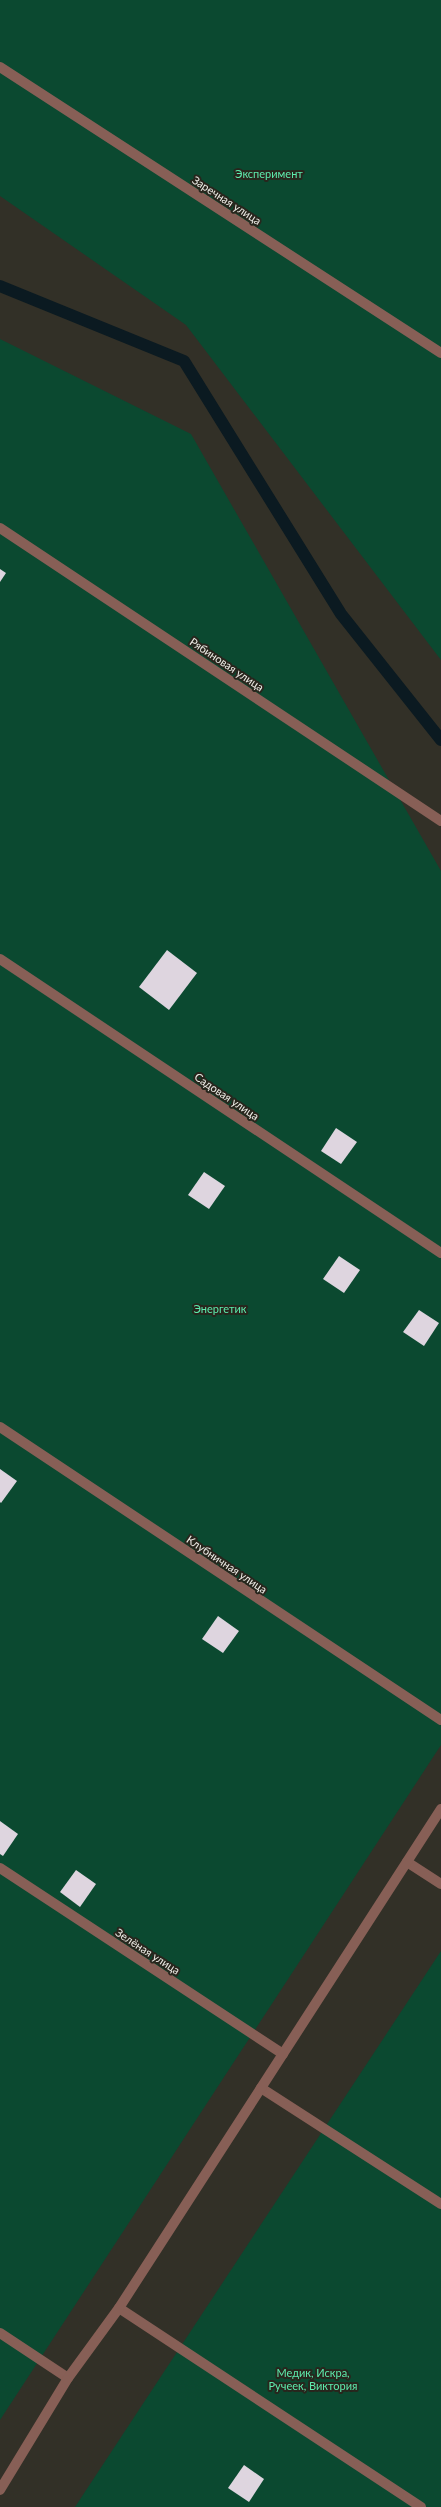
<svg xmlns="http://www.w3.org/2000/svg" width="441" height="2507" font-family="Lato,sans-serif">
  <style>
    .green { fill: #0b4930 }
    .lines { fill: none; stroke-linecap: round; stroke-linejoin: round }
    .stream { stroke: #0b1a21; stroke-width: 12 }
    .building { fill: #ded5df }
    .service { stroke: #875f56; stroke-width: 10 }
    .labels { text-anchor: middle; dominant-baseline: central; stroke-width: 4; stroke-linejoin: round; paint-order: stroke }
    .park-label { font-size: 11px; fill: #5decad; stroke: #28261d }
    .street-label { font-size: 11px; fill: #efeee8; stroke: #28261d }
  </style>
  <rect width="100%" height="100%" fill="#323027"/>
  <!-- green -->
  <g class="green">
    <path d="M 0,0 L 441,0 L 441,660 L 186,325 L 0,196 Z"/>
    <path d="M 0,339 L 191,434 L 441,871 L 441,1745 L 0,2420 Z"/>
    <path d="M 441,1951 L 441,2507 L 75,2507 Z"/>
  </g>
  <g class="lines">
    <!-- stream -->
    <path class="stream" d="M 0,286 L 184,361 L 341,614 L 441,740"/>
  </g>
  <!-- building -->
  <g class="building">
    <path d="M 0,569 L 6,573 L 0,582 Z"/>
    <path d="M 167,950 L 197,973 L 169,1010 L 139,987 Z"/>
    <path d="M 336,1128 L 357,1142 L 341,1164 L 321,1151 Z"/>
    <path d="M 204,1172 L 225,1186 L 209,1209 L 188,1195 Z"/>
    <path d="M 339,1256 L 360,1270 L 344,1293 L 323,1279 Z"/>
    <path d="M 419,1310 L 439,1323 L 424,1346 L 403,1332 Z"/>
    <path d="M 0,1469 L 17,1481 L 1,1503 L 0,1502 Z"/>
    <path d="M 218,1616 L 239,1631 L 223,1653 L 202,1639 Z"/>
    <path d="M 0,1821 L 18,1834 L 3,1856 L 0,1854 Z"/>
    <path d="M 76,1870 L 96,1884 L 80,1907 L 60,1892 Z"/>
    <path d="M 244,2465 L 264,2479 L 249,2502 L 228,2488 Z"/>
  </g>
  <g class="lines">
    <!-- service -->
    <g class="service">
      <path d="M 0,67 L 441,353"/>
      <path d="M 0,528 L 441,821"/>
      <path d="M 0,959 L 441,1253"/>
      <path d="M 0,1427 L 441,1720"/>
      <path d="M 407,1862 L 441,1884"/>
      <path d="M 0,1868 L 283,2054"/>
      <path d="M 261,2088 L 441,2204"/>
      <path d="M 119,2308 L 421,2507"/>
      <path d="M 0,2333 L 68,2378"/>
      <path d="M 0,2490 L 68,2378 L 119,2308 L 441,1809"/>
    </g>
  </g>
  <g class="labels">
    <!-- park labels -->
    <g class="park-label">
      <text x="269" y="173">Эксперимент</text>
      <text x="220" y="1308">Энергетик</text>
      <text x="313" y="2372">Медик, Искра,<tspan x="313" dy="13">Ручеек, Виктория</tspan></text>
    </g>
    <!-- street labels -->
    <g class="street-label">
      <text transform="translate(227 200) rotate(33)">Заречная улица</text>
      <text transform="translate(227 664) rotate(34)">Рябиновая улица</text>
      <text transform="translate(227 1096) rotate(34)">Садовая улица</text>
      <text transform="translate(227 1564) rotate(34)">Клубничная улица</text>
      <text transform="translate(148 1951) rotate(33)">Зелёная улица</text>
    </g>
  </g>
</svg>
